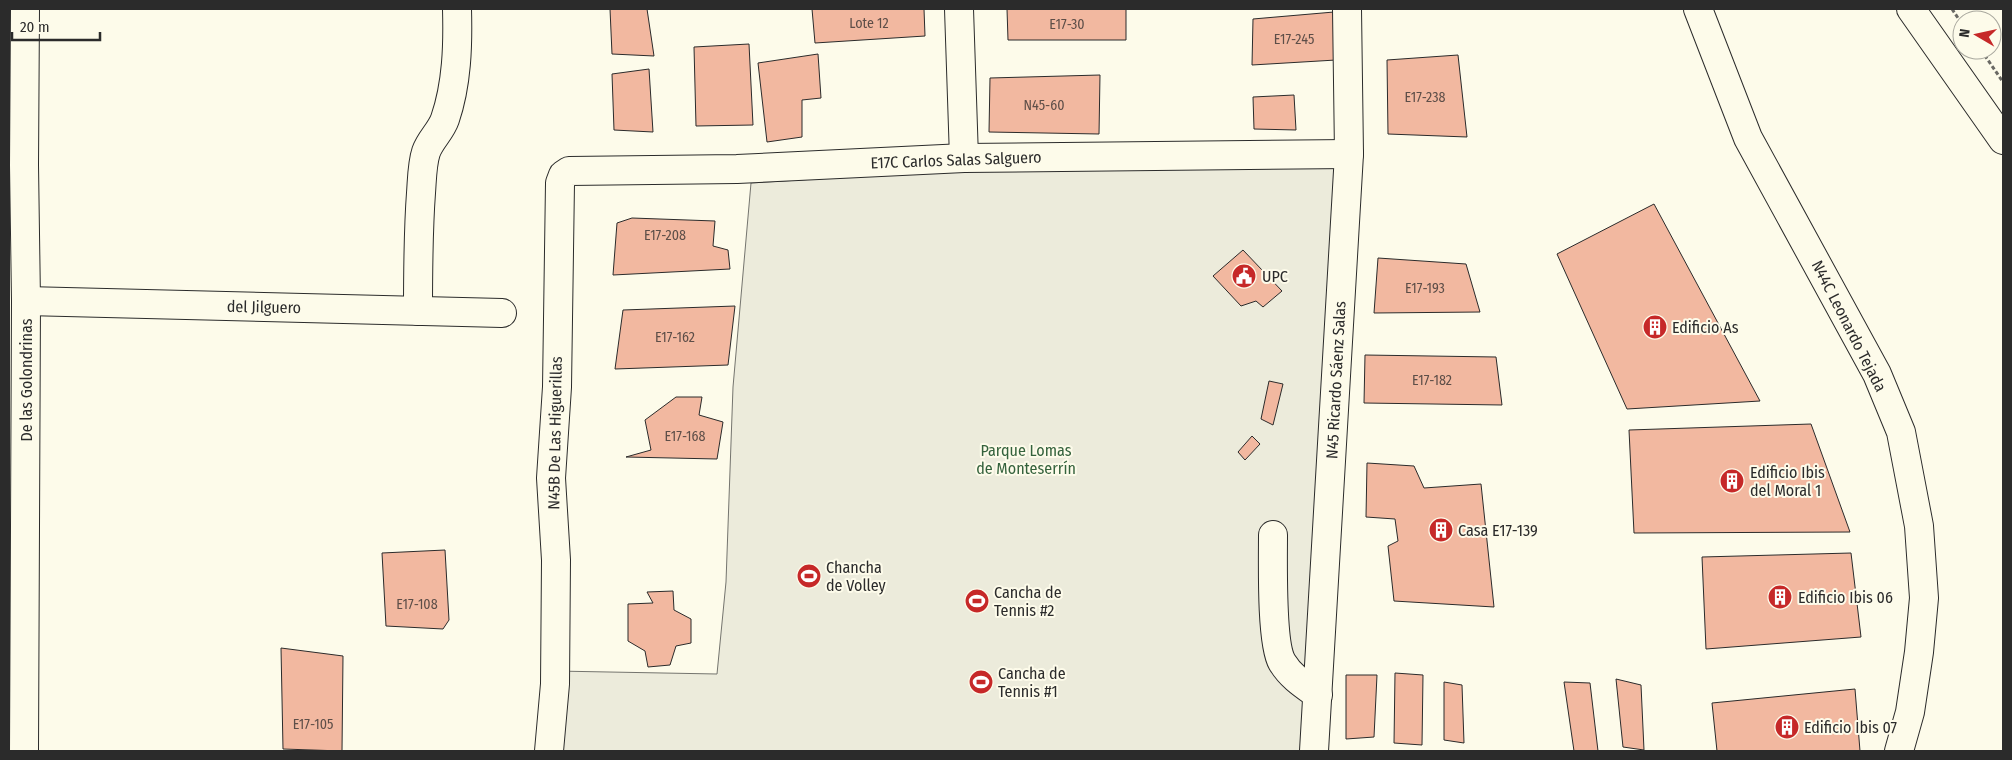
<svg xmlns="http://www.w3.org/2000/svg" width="2012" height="760" font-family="'Fira Sans Condensed',sans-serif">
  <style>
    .green { fill: #ecebdb; stroke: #74746e }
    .building { fill: #f2b8a0; stroke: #2b2b2b }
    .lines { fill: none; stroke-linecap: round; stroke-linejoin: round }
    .minor-casing { stroke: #2b2b2b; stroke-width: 30 }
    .path { stroke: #6a6964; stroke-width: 3; stroke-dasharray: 4 2.5; stroke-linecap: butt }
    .minor { stroke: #fdfbea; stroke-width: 28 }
    .labels { text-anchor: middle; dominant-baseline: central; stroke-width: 4; stroke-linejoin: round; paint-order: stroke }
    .number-label { font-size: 14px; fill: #5d4e48 }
    .street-label { font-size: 16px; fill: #2b2b2b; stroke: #fdfbea }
    .poi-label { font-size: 16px; fill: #2b2b2b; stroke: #fdfbea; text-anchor: start }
    .park-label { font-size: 16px; fill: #34623c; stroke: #fdfbea }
  </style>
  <rect width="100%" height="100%" fill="#fdfbea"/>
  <!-- green -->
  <path class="green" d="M 1349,154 L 1312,751 L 549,751 L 555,671 L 717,674 L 726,582 L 733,387 L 751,183 L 1153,158 Z"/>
  <!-- building -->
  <g class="building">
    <path d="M 610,9 L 647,9 L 654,56 L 612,54 Z"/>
    <path d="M 812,9 L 924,9 L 925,36 L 815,43 Z"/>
    <path d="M 1007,9 L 1126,9 L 1126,40 L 1008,40 Z"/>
    <path d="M 1334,12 L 1336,60 L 1252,65 L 1253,19 Z"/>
    <path d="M 749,44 L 753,125 L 696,126 L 694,47 Z"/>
    <path d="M 818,54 L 821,98 L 802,100 L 802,137 L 767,142 L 758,63 Z"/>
    <path d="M 1458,55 L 1467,137 L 1388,134 L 1387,60 Z"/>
    <path d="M 649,69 L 653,132 L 614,130 L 612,74 Z"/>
    <path d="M 1100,75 L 1099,134 L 989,132 L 990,78 Z"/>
    <path d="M 1294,95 L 1296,130 L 1254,129 L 1253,97 Z"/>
    <path d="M 1654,204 L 1760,401 L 1627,409 L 1557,254 Z"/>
    <path d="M 632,218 L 715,221 L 713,246 L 728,250 L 730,269 L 613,275 L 617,223 Z"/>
    <path d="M 1243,250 L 1282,291 L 1263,307 L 1256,301 L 1241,306 L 1213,276 Z"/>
    <path d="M 1378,258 L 1466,264 L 1480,312 L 1374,313 Z"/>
    <path d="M 735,306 L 728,365 L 615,369 L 623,310 Z"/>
    <path d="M 1365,355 L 1496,357 L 1502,405 L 1364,403 Z"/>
    <path d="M 1269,381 L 1283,384 L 1273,425 L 1261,419 Z"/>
    <path d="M 676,397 L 702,397 L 699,415 L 723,422 L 717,459 L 626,457 L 651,450 L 645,420 Z"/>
    <path d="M 1811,424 L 1850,532 L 1634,533 L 1629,430 Z"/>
    <path d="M 1252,436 L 1260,444 L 1245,460 L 1238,452 Z"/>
    <path d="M 1367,463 L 1414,466 L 1424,488 L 1481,484 L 1494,607 L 1394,601 L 1388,546 L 1398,541 L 1395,519 L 1366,517 Z"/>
    <path d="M 445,550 L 449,620 L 443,629 L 386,626 L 382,553 Z"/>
    <path d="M 1851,553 L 1861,637 L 1706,649 L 1702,557 Z"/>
    <path d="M 673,591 L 674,610 L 691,619 L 691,643 L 676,646 L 670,665 L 648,667 L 645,651 L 628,641 L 628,604 L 653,603 L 647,592 Z"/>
    <path d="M 281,648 L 343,656 L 342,751 L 283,749 Z"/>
    <path d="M 1395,673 L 1423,675 L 1422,745 L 1394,743 Z"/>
    <path d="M 1346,675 L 1377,675 L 1374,737 L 1346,739 Z"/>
    <path d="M 1616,679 L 1641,685 L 1644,750 L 1623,747 Z"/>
    <path d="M 1444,682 L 1462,685 L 1464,743 L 1444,740 Z"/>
    <path d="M 1564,682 L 1590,683 L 1598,751 L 1574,751 Z"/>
    <path d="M 1855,689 L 1860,751 L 1717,751 L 1712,703 Z"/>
  </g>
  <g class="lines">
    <defs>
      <g id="minor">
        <path d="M 959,9 L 964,158"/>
        <path d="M 1698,9 L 1748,138 L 1877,374 L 1901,432 L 1919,526 L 1924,598 L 1919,652 L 1910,712 L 1899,751"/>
        <path d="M 1911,9 L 2003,140"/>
        <path d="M 26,301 L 502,313"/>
        <path d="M 418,311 C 418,272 418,233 421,193 C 422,180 422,164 426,152 C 430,140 441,131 445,119 C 457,84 458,45 457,9"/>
        <path d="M 1273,535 C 1273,561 1271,643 1282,662 C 1291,677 1304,685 1318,695"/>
        <path d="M 24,751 L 26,301 L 24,165 L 25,9"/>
        <path d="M 549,751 L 555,684 L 556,560 L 551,478 L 557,387 L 560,183 L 563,175 L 569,171 L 737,169 L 964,158 L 1349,154"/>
        <path d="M 1314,751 L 1349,154 L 1347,9"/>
      </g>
    </defs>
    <!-- minor casing -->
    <use href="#minor" class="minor-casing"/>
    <!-- path -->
    <g class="path">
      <path d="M 1952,9 L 1962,24"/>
      <path d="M 1981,50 L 2003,82"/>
    </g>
    <!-- minor -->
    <use href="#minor" class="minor"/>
  </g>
  <!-- icons -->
  <defs>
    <symbol id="civic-disc" viewBox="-11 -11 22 22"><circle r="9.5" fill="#c62828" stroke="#fdfbea"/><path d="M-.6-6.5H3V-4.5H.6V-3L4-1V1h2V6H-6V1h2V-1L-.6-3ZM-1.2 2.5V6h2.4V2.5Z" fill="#fff"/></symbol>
    <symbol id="building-disc" viewBox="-11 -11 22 22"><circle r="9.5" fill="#c62828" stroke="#fdfbea"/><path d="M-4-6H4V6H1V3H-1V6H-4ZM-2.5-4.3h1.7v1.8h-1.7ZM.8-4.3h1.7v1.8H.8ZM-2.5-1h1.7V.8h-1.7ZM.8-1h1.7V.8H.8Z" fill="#fff"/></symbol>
    <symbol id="stadium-disc" viewBox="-11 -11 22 22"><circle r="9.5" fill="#c62828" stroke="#fdfbea"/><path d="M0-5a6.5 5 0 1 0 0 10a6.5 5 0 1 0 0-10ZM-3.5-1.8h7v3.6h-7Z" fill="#fff"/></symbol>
  </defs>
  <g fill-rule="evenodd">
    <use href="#civic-disc" x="1230" y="262" width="28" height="28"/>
    <use href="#building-disc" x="1641" y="313" width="28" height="28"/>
    <use href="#building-disc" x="1718" y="467" width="28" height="28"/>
    <use href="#building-disc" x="1427" y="516" width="28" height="28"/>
    <use href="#stadium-disc" x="795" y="562" width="28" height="28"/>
    <use href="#building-disc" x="1766" y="583" width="28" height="28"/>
    <use href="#stadium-disc" x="963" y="587" width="28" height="28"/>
    <use href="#stadium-disc" x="967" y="668" width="28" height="28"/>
    <use href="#building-disc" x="1773" y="713" width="28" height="28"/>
  </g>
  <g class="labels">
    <!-- number labels -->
    <g class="number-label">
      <text x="869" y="23">Lote 12</text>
      <text x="1067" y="24">E17-30</text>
      <text x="1294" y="39">E17-245</text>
      <text x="1425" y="97">E17-238</text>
      <text x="1044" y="105">N45-60</text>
      <text x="665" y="235">E17-208</text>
      <text x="1425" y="288">E17-193</text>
      <text x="675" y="337">E17-162</text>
      <text x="1432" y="380">E17-182</text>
      <text x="685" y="436">E17-168</text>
      <text x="417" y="604">E17-108</text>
      <text x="313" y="724">E17-105</text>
    </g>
    <!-- street labels -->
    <g class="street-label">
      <text transform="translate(956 160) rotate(-2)">E17C Carlos Salas Salguero</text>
      <text transform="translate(264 307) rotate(1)">del Jilguero</text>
      <text transform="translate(1849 326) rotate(63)">N44C Leonardo Tejada</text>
      <text transform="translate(26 380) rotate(-90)">De las Golondrinas</text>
      <text transform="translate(1336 380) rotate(-87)">N45 Ricardo Sáenz Salas</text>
      <text transform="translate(555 433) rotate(-89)">N45B De Las Higuerillas</text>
    </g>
    <!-- poi labels -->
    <g class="poi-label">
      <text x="1262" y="276">UPC</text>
      <text x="1672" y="327">Edificio As</text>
      <text x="1750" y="472">Edificio Ibis<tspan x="1750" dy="18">del Moral 1</tspan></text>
      <text x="1458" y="530">Casa E17-139</text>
      <text x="826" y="567">Chancha<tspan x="826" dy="18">de Volley</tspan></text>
      <text x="994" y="592">Cancha de<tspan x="994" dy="18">Tennis #2</tspan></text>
      <text x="1798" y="597">Edificio Ibis 06</text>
      <text x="998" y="673">Cancha de<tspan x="998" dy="18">Tennis #1</tspan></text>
      <text x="1804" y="727">Edificio Ibis 07</text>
    </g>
    <!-- park labels -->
    <g class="park-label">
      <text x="1026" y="450">Parque Lomas<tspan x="1026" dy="18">de Monteserrín</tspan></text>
    </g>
  </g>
  <!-- border -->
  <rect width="2012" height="760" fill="none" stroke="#2b2b2b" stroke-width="20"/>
  <!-- north arrow -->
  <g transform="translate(1977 35) rotate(279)"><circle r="24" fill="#fdfbea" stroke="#a9a89e"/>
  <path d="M0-4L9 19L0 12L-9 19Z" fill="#c62828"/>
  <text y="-8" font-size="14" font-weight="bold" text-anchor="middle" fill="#2b2b2b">N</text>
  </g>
  <!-- scale -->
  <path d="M12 32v8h88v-8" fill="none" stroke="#2b2b2b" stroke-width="2.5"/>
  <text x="20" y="32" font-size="15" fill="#2b2b2b" stroke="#fdfbea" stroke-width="4" paint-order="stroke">20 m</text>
</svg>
